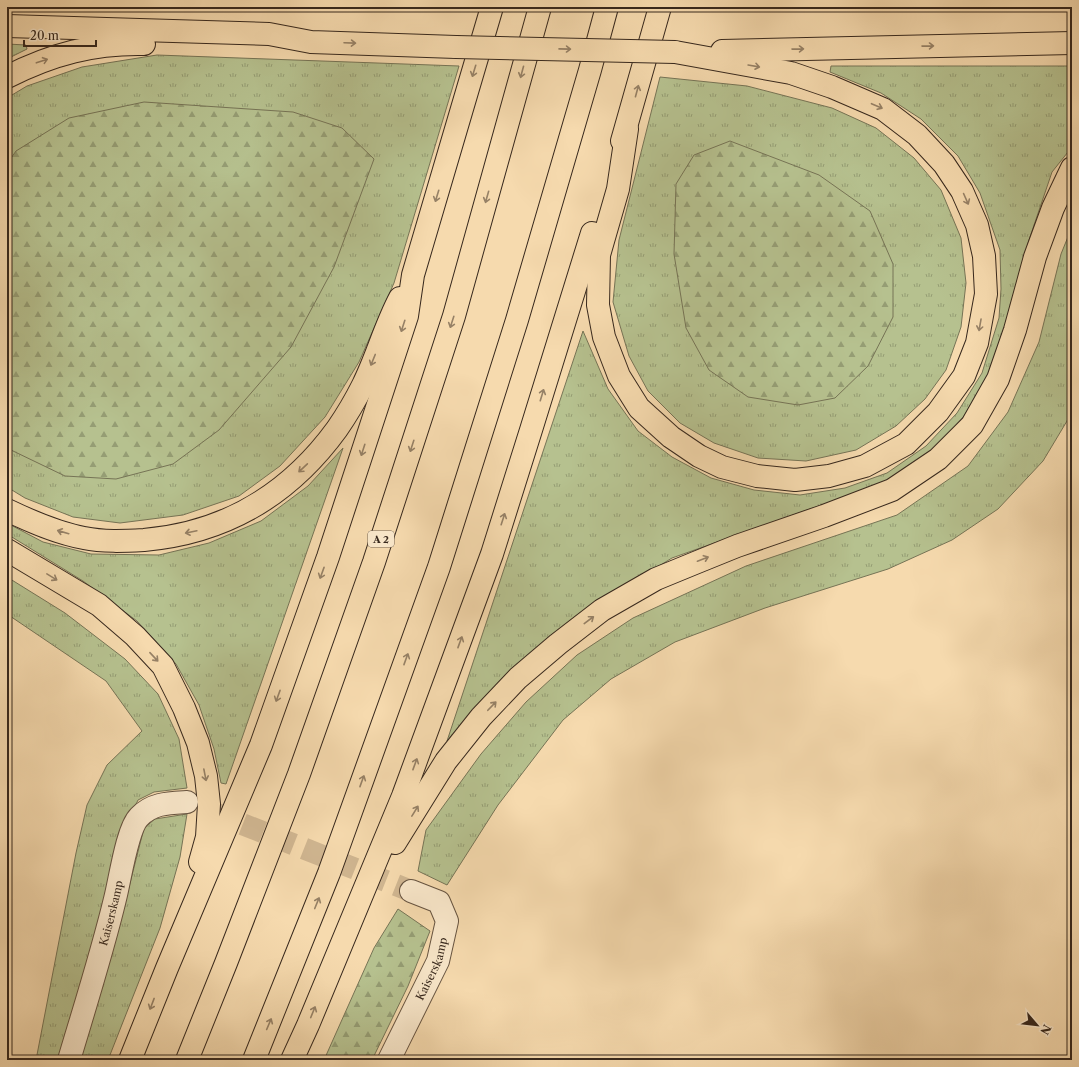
<svg xmlns="http://www.w3.org/2000/svg" width="1079" height="1067" font-family="'Libre Caslon Text',serif">
  <style>
    .grass { fill: url(#grass-tufts); stroke: #767456 }
    .forest { fill: url(#forest-firs); stroke: #767456 }
    .lines { fill: none; stroke-linecap: round; stroke-linejoin: round }
    .minor-tunnel { stroke: #d0b691; stroke-width: 22; stroke-dasharray: 22 11; stroke-linecap: butt }
    .minor-casing { stroke: #675441; stroke-width: 24 }
    .highway-casing { stroke: #37281d; stroke-width: 24 }
    .minor { stroke: #f9e7ca; stroke-width: 22 }
    .highway { stroke: #f6daae; stroke-width: 22 }
    .highway-bridge-casing { stroke: #37281d; stroke-width: 24; stroke-linecap: butt }
    .highway-bridge { stroke: #f6daae; stroke-width: 22 }
    .oneway { stroke: #968166 }
    .labels { text-anchor: middle; dominant-baseline: central; stroke-width: 3.5; stroke-linejoin: round; paint-order: stroke }
    .shield { fill: #f9e7ca; stroke: #716151; stroke-width: 1 }
    .shield-label { font-size: 10px; font-weight: bold; fill: #37281d }
    .street-label { font-size: 11px; fill: #37281d; stroke: #f9e7ca }
  </style>
  <defs>
    <pattern id="grass-tufts" width="24" height="20" patternUnits="userSpaceOnUse"><rect width="24" height="20" fill="#b6c18f"/><path d="M3 7l-1-3M5 7V3M7 7l1-3M15 17l-1-3M17 17v-4M19 17l1-3" fill="none" stroke="#959d74"/></pattern>
    <pattern id="forest-firs" width="22" height="20" patternUnits="userSpaceOnUse"><rect width="22" height="20" fill="#b6c18f"/><path d="M5 1l3.5 6h-7zM16 11l3.5 6h-7z" fill="#959d74"/></pattern>
  </defs>
  <rect width="100%" height="100%" fill="#f6daae"/>
  <filter id="stains"><feTurbulence type="fractalNoise" baseFrequency=".005" numOctaves="4"/><feColorMatrix values="0 0 0 0 .2 0 0 0 0 .09 0 0 0 0 .02 0 0 0 .5 -.17"/></filter>
  <radialGradient id="worn" r=".72"><stop offset=".6" stop-color="#630" stop-opacity="0"/><stop offset="1" stop-color="#630" stop-opacity=".3"/></radialGradient>
  <!-- grass -->
  <g class="grass">
    <path d="M 7,44 L 26,45 L 27,49 L 7,59 Z"/>
    <path d="M 157,55 L 459,66 L 394,283 L 359,362 L 325,417 L 280,466 L 239,496 L 183,515 L 120,523 L 73,517 L 25,498 L 7,487 L 7,98 L 27,86 L 82,67 Z"/>
    <path d="M 831,66 L 1072,66 L 1072,147 L 1052,172 L 1029,240 L 1007,321 L 989,374 L 964,416 L 933,451 L 891,478 L 866,490 L 810,509 L 672,558 L 572,619 L 506,675 L 447,741 L 583,331 L 608,389 L 638,431 L 672,457 L 711,478 L 754,490 L 800,495 L 845,488 L 887,473 L 926,446 L 957,413 L 982,373 L 999,318 L 1001,289 L 1000,250 L 980,193 L 958,156 L 921,119 L 881,93 L 830,72 Z"/>
    <path d="M 660,77 L 747,86 L 832,108 L 876,128 L 914,158 L 941,190 L 961,238 L 966,283 L 961,327 L 946,370 L 925,399 L 896,426 L 856,450 L 806,461 L 758,458 L 714,443 L 680,423 L 648,391 L 629,356 L 613,302 L 619,240 Z"/>
    <path d="M 1072,227 L 1072,410 L 1067,421 L 1043,461 L 998,509 L 952,540 L 888,569 L 765,608 L 675,642 L 611,679 L 563,720 L 498,805 L 447,885 L 418,871 L 426,830 L 481,754 L 526,702 L 577,655 L 633,618 L 746,566 L 897,515 L 968,466 L 1008,412 L 1039,342 L 1061,254 Z"/>
    <path d="M 343,448 L 226,784 L 221,783 L 214,749 L 199,705 L 176,664 L 137,621 L 83,581 L 7,534 L 7,523 L 43,542 L 91,554 L 159,555 L 209,543 L 261,521 L 308,486 Z"/>
    <path d="M 7,577 L 65,613 L 125,659 L 158,694 L 179,739 L 187,788 L 154,792 L 138,800 L 126,825 L 61,1060 L 36,1060 L 76,853 L 87,805 L 107,765 L 142,731 L 106,681 L 7,614 Z"/>
    <path d="M 187,814 L 180,857 L 160,928 L 108,1060 L 80,1060 L 115,942 L 144,828 L 155,819 Z"/>
  </g>
  <!-- forest -->
  <g class="forest">
    <path d="M 144,102 L 293,112 L 342,128 L 374,159 L 334,267 L 291,347 L 219,430 L 173,464 L 116,479 L 65,476 L 11,450 L 7,445 L 7,164 L 16,151 L 69,118 Z"/>
    <path d="M 730,141 L 819,175 L 870,211 L 893,264 L 893,317 L 868,366 L 835,398 L 798,405 L 748,397 L 709,370 L 686,328 L 674,254 L 676,184 L 694,155 Z"/>
    <path d="M 398,909 L 430,931 L 408,986 L 372,1060 L 324,1060 L 374,948 Z"/>
  </g>
  <g class="lines">
    <!-- minor-tunnel -->
    <path class="minor-tunnel" d="M 212,812 L 411,891"/>
    <defs>
      <g id="minor">
        <path id="s1" d="M 69,1060 C 85,1006 102,953 115,899 C 120,880 127,829 139,817 C 152,803 169,803 187,802"/>
        <path id="s2" d="M 389,1060 L 438,961 L 447,921 L 439,902 L 411,891"/>
      </g>
      <g id="highway">
        <path d="M 7,26 L 269,34 L 311,42 L 456,47"/>
        <path d="M 722,51 L 1072,43"/>
        <path d="M 7,77 C 52,54 94,43 144,44"/>
        <path d="M 627,129 L 618,189 L 599,255 L 598,305 L 604,337 L 619,376 L 639,408 L 671,437 L 699,456 L 722,467 L 757,476 L 795,480 L 829,476 L 865,466 L 906,444 L 938,412 L 964,376 L 977,343 L 986,294 L 984,256 L 977,225 L 962,191 L 944,164 L 917,135 L 883,109 L 832,87 L 791,73 L 675,52"/>
        <path d="M 622,141 L 660,7"/>
        <path d="M 7,510 C 32,522 57,533 84,538 C 103,542 124,541 144,540 C 225,533 289,495 337,429 C 346,416 356,399 363,385 C 377,357 385,326 400,298"/>
        <path d="M 7,550 L 99,605 L 135,636 L 163,666 L 184,708 L 198,743 L 206,776 L 209,804 L 207,837 L 200,862"/>
        <path d="M 395,843 L 446,761 L 481,717 L 518,678 L 558,644 L 602,610 L 656,579 L 695,563 L 737,546 L 824,516 L 892,490 L 938,459 L 972,425 L 998,379 L 1015,330 L 1035,257 L 1053,208 L 1072,168"/>
        <path d="M 130,1060 L 167,968 L 261,745 L 328,557 L 407,316 L 413,275 L 492,7"/>
        <path d="M 187,1060 L 226,963 L 299,774 L 374,562 L 454,316 L 540,7"/>
        <path d="M 254,1060 L 329,873 L 439,567 L 517,320 L 590,70 L 607,7"/>
        <path d="M 292,1060 L 308,1025 L 403,796 L 492,554 L 531,430 L 592,233"/>
      </g>
    </defs>
    <!-- minor casing -->
    <use href="#minor" class="minor-casing"/>
    <!-- highway casing -->
    <use href="#highway" class="highway-casing"/>
    <!-- minor -->
    <use href="#minor" class="minor"/>
    <!-- highway -->
    <use href="#highway" class="highway"/>
    <defs>
      <path id="highway-bridge" d="M 456,47 L 675,52"/>
    </defs>
    <!-- highway-bridge casing -->
    <use href="#highway-bridge" class="highway-bridge-casing"/>
    <!-- highway-bridge -->
    <use href="#highway-bridge" class="highway-bridge"/>
  </g>
  <!-- one-way arrows -->
  <defs><path id="oneway-shaft" d="M-6 0H5M1.5-3L5.5 0L1.5 3" fill="none" stroke-width="1.6" stroke-linecap="round" stroke-linejoin="round"/></defs>
  <g class="oneway">
    <use href="#oneway-shaft" transform="translate(350 43) rotate(2)"/>
    <use href="#oneway-shaft" transform="translate(928 46) rotate(-1)"/>
    <use href="#oneway-shaft" transform="translate(565 49) rotate(1)"/>
    <use href="#oneway-shaft" transform="translate(798 49) rotate(-1)"/>
    <use href="#oneway-shaft" transform="translate(42 61) rotate(-18)"/>
    <use href="#oneway-shaft" transform="translate(754 66) rotate(10)"/>
    <use href="#oneway-shaft" transform="translate(474 71) rotate(107)"/>
    <use href="#oneway-shaft" transform="translate(522 72) rotate(105)"/>
    <use href="#oneway-shaft" transform="translate(637 91) rotate(-75)"/>
    <use href="#oneway-shaft" transform="translate(877 106) rotate(23)"/>
    <use href="#oneway-shaft" transform="translate(437 196) rotate(107)"/>
    <use href="#oneway-shaft" transform="translate(487 197) rotate(106)"/>
    <use href="#oneway-shaft" transform="translate(966 199) rotate(66)"/>
    <use href="#oneway-shaft" transform="translate(452 322) rotate(108)"/>
    <use href="#oneway-shaft" transform="translate(980 325) rotate(100)"/>
    <use href="#oneway-shaft" transform="translate(403 326) rotate(108)"/>
    <use href="#oneway-shaft" transform="translate(373 360) rotate(112)"/>
    <use href="#oneway-shaft" transform="translate(542 395) rotate(-73)"/>
    <use href="#oneway-shaft" transform="translate(412 446) rotate(108)"/>
    <use href="#oneway-shaft" transform="translate(363 450) rotate(108)"/>
    <use href="#oneway-shaft" transform="translate(303 468) rotate(137)"/>
    <use href="#oneway-shaft" transform="translate(503 519) rotate(-72)"/>
    <use href="#oneway-shaft" transform="translate(63 532) rotate(-164)"/>
    <use href="#oneway-shaft" transform="translate(191 532) rotate(168)"/>
    <use href="#oneway-shaft" transform="translate(703 559) rotate(-21)"/>
    <use href="#oneway-shaft" transform="translate(322 573) rotate(110)"/>
    <use href="#oneway-shaft" transform="translate(52 577) rotate(31)"/>
    <use href="#oneway-shaft" transform="translate(589 620) rotate(-37)"/>
    <use href="#oneway-shaft" transform="translate(460 642) rotate(-70)"/>
    <use href="#oneway-shaft" transform="translate(154 657) rotate(47)"/>
    <use href="#oneway-shaft" transform="translate(406 659) rotate(-70)"/>
    <use href="#oneway-shaft" transform="translate(278 696) rotate(110)"/>
    <use href="#oneway-shaft" transform="translate(492 706) rotate(-46)"/>
    <use href="#oneway-shaft" transform="translate(415 764) rotate(-70)"/>
    <use href="#oneway-shaft" transform="translate(205 775) rotate(79)"/>
    <use href="#oneway-shaft" transform="translate(362 781) rotate(-70)"/>
    <use href="#oneway-shaft" transform="translate(415 811) rotate(-58)"/>
    <use href="#oneway-shaft" transform="translate(317 903) rotate(-68)"/>
    <use href="#oneway-shaft" transform="translate(152 1004) rotate(111)"/>
    <use href="#oneway-shaft" transform="translate(313 1012) rotate(-68)"/>
    <use href="#oneway-shaft" transform="translate(269 1024) rotate(-67)"/>
  </g>
  <g class="labels">
    <!-- shield labels -->
    <rect class="shield" x="368" y="531" width="26" height="16" rx="3"/>
    <g class="shield-label">
      <text x="381" y="539">A 2</text>
    </g>
    <!-- street labels -->
    <g class="street-label">
      <text stroke="none"><textPath href="#s1" startOffset="153">Kaiserskamp</textPath></text>
      <text stroke="none"><textPath href="#s2" startOffset="101">Kaiserskamp</textPath></text>
    </g>
  </g>
  <!-- margin -->
  <rect width="1079" height="1067" fill="none" stroke="#f6daae" stroke-width="24"/>
  <rect x="8" y="8" width="1063" height="1051" fill="none" stroke="#37281d" stroke-width="2"/>
  <rect x="12" y="12" width="1055" height="1043" fill="none" stroke="#37281d"/>
  <!-- north arrow -->
  <g transform="translate(1037 1025) rotate(118)" stroke="#f9e7ca" stroke-width="3" paint-order="stroke">
  <path d="M0-3L7 15L0 10L-7 15Z" fill="#37281d"/>
  <text y="-6" font-size="11" font-weight="bold" text-anchor="middle" fill="#37281d">N</text>
  </g>
  <!-- scale -->
  <path d="M24 40v6h72v-6" fill="none" stroke="#37281d" stroke-width="2"/>
  <text x="30" y="40" font-size="12" fill="#37281d" stroke="#f9e7ca" stroke-width="3" paint-order="stroke">20 m</text>
  <rect width="100%" height="100%" filter="url(#stains)"/>
  <rect width="100%" height="100%" fill="url(#worn)"/>
</svg>
